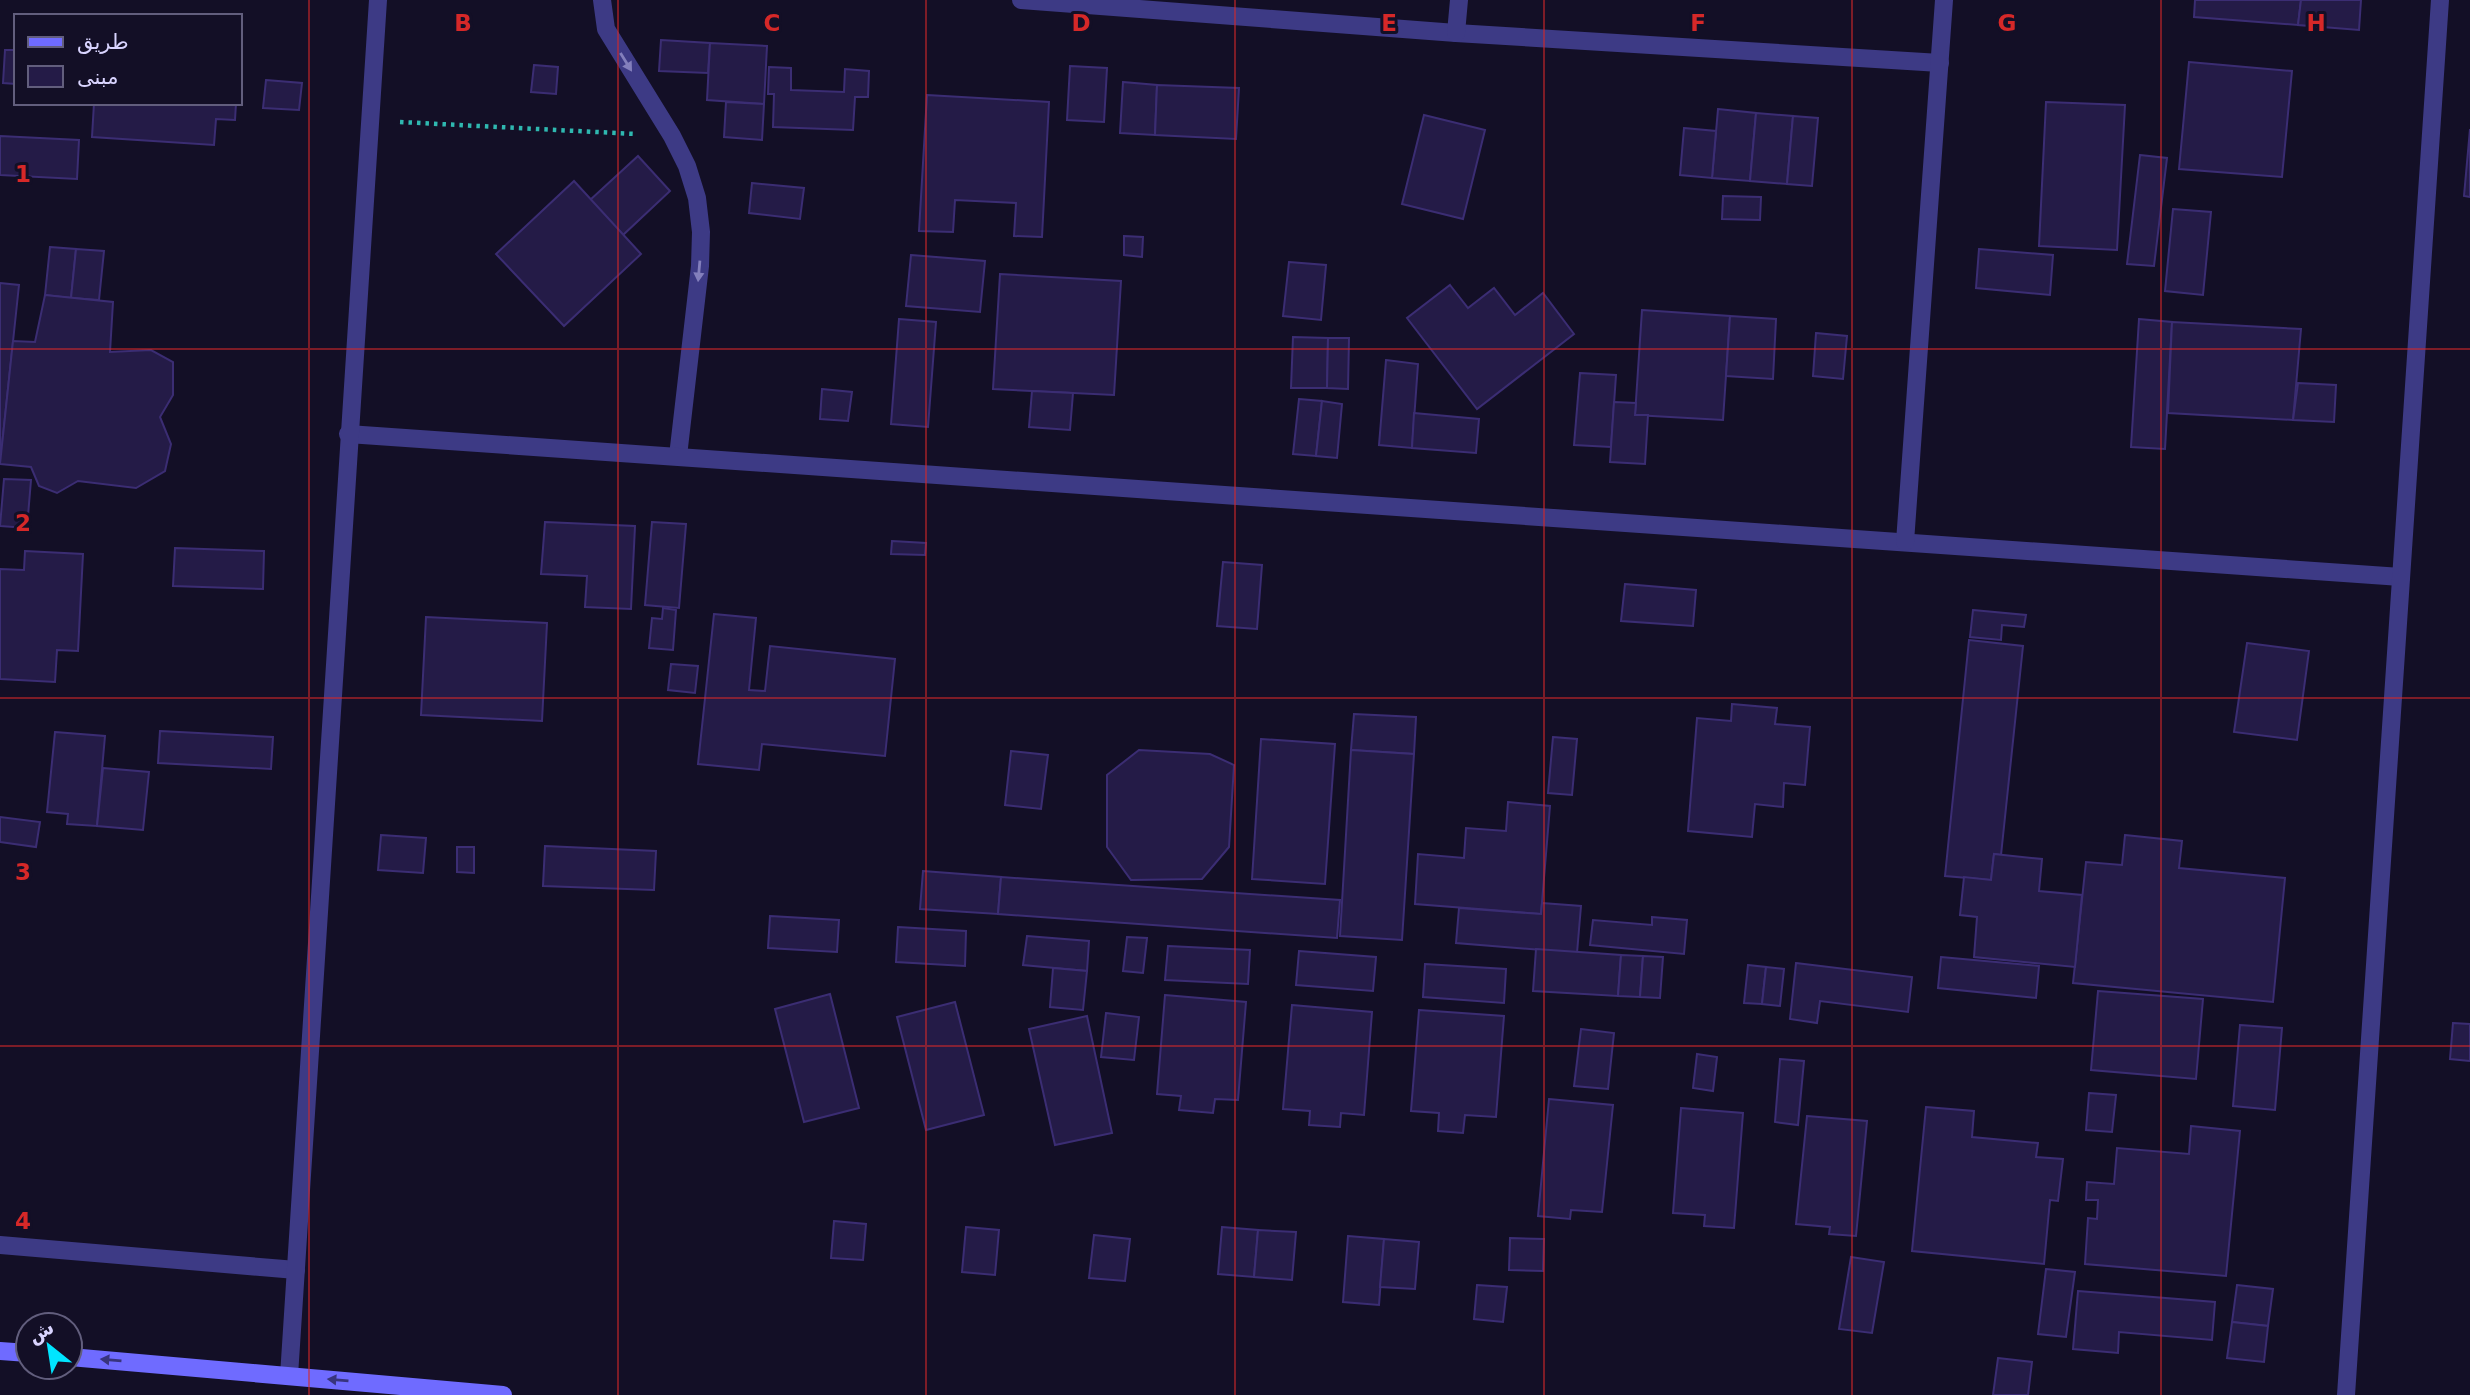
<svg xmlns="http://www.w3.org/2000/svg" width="2470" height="1395" font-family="'DejaVu Sans','Noto Sans Arabic',sans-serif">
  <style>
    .building { fill: #241b47; stroke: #3b2d73; stroke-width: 2 }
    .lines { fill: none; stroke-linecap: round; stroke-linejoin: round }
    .path { stroke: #2fb8b0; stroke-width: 4.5; stroke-dasharray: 3.5 5; stroke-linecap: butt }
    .service { stroke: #3d3a85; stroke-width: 18 }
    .minor { stroke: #3d3a85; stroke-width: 18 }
    .secondary { stroke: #6f6bff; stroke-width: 18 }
    .oneway { fill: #837fbc }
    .oneway2 { fill: #38347d }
    .grid { fill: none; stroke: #d62828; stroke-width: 2; stroke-opacity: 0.55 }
    .grid-label { font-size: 23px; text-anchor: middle; font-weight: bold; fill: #d62828; stroke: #130f26; stroke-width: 6; stroke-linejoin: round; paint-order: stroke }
  </style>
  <rect width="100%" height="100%" fill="#130f26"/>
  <!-- building -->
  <g class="building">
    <path d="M 2195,0 L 2301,0 L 2298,25 L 2194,17 Z"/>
    <path d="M 2301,0 L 2361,0 L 2359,30 L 2298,25 Z"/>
    <path d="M 661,40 L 710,43 L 708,73 L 659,71 Z"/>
    <path d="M 710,43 L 767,46 L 764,104 L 707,100 Z"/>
    <path d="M 5,50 L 16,50 L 16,84 L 3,83 Z"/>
    <path d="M 2189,62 L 2292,71 L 2282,177 L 2179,169 Z"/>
    <path d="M 534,65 L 558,67 L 556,94 L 531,92 Z"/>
    <path d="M 1070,66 L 1107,68 L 1104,122 L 1067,120 Z"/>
    <path d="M 769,67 L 791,68 L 791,90 L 844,92 L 845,69 L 869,71 L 868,97 L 855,97 L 853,130 L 773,127 L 774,94 L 768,94 Z"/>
    <path d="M 266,80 L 302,83 L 299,110 L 263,108 Z"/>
    <path d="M 1123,82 L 1157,85 L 1155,135 L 1120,133 Z"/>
    <path d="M 1157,85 L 1239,88 L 1236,139 L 1155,135 Z"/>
    <path d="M 927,95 L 1049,102 L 1042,237 L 1014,236 L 1016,203 L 955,200 L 953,232 L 919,231 Z"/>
    <path d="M 726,102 L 764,104 L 762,140 L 724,137 Z"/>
    <path d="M 2046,102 L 2125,105 L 2117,250 L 2039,246 Z"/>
    <path d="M 94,103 L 236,103 L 235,120 L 216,119 L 214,145 L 92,137 Z"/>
    <path d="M 1718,109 L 1756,113 L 1750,181 L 1712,178 Z"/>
    <path d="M 1756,113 L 1793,116 L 1787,184 L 1750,181 Z"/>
    <path d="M 1424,115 L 1485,130 L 1463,219 L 1402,204 Z"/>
    <path d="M 1793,116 L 1818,118 L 1812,186 L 1787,184 Z"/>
    <path d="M 1684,128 L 1716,131 L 1712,178 L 1680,175 Z"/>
    <path d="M 2470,129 L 2470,197 L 2464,196 Z"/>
    <path d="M 0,136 L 79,140 L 77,179 L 0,175 Z"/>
    <path d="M 2140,155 L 2167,158 L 2154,266 L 2127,264 Z"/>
    <path d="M 638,156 L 670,191 L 623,235 L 590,200 Z"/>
    <path d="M 574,181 L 641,254 L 564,326 L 496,254 Z"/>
    <path d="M 752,183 L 804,188 L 800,219 L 749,213 Z"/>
    <path d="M 1723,196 L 1761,197 L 1760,220 L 1722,219 Z"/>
    <path d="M 2173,209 L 2211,212 L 2203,295 L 2165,291 Z"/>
    <path d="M 1124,236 L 1143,237 L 1142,257 L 1124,255 Z"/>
    <path d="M 50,247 L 76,249 L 71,298 L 45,295 Z"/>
    <path d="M 76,249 L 104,251 L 99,300 L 71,298 Z"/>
    <path d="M 1979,249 L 2053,255 L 2050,295 L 1976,288 Z"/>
    <path d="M 911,255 L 985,261 L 980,312 L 906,306 Z"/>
    <path d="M 1289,262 L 1326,265 L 1321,320 L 1283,316 Z"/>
    <path d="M 1000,274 L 1121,281 L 1114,395 L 993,389 Z"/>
    <path d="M 0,283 L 19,285 L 0,464 Z"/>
    <path d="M 1450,285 L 1468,308 L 1494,288 L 1515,315 L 1543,293 L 1574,334 L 1477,409 L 1407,318 Z"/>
    <path d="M 45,295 L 113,302 L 110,352 L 151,350 L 173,362 L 173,395 L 160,417 L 171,444 L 165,471 L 136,488 L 78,481 L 57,493 L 39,486 L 31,467 L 0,464 L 13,341 L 35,342 Z"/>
    <path d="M 1642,310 L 1730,316 L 1723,420 L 1635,415 Z"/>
    <path d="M 1730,316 L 1776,319 L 1773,379 L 1726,376 Z"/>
    <path d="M 899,319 L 936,322 L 928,427 L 891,424 Z"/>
    <path d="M 2139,319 L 2172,322 L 2165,449 L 2131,447 Z"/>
    <path d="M 2172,322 L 2301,329 L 2293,420 L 2168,413 Z"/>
    <path d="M 1816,333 L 1847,336 L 1843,379 L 1813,376 Z"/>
    <path d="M 1293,337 L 1328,338 L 1327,388 L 1291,388 Z"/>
    <path d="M 1328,338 L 1349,338 L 1348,389 L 1327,388 Z"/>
    <path d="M 1386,360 L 1418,364 L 1412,448 L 1379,445 Z"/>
    <path d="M 1580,373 L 1616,375 L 1611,447 L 1574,445 Z"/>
    <path d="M 2298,383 L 2336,385 L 2334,422 L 2293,420 Z"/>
    <path d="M 822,389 L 852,392 L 848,421 L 820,419 Z"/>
    <path d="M 1032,391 L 1073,393 L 1070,430 L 1029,427 Z"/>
    <path d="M 1299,399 L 1322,401 L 1316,456 L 1293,454 Z"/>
    <path d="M 1322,401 L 1342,404 L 1337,458 L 1316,456 Z"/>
    <path d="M 1614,402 L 1636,403 L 1635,415 L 1648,415 L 1645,464 L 1610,462 Z"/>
    <path d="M 1414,413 L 1479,419 L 1476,453 L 1412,448 Z"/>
    <path d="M 4,479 L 31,480 L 27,528 L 0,526 Z"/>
    <path d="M 545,522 L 635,526 L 631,609 L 585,607 L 587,576 L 541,574 Z"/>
    <path d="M 652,522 L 686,524 L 679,608 L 645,605 Z"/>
    <path d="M 892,541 L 926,543 L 925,555 L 891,554 Z"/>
    <path d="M 175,548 L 264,551 L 263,589 L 173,586 Z"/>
    <path d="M 25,551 L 83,554 L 78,651 L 57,650 L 55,682 L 0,679 L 0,569 L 24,570 Z"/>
    <path d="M 1223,562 L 1262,565 L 1257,629 L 1217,626 Z"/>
    <path d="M 1625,584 L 1696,590 L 1693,626 L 1621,621 Z"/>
    <path d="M 663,608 L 676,610 L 673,650 L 649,648 L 652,618 L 662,619 Z"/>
    <path d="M 1973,610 L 2026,615 L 2024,627 L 2002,625 L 2001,640 L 1970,637 Z"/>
    <path d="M 714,614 L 756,618 L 749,690 L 765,691 L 770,646 L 895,659 L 885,756 L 762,744 L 759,770 L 698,764 Z"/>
    <path d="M 426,617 L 547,623 L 542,721 L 421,715 Z"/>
    <path d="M 1969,640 L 2023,646 L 2001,855 L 1994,854 L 1991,880 L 1945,876 Z"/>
    <path d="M 2247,643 L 2309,651 L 2297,740 L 2234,732 Z"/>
    <path d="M 671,664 L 698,666 L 695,693 L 668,690 Z"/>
    <path d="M 1732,704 L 1777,708 L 1775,724 L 1810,727 L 1805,785 L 1784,783 L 1783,807 L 1755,804 L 1752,837 L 1688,831 L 1697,718 L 1731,721 Z"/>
    <path d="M 1354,714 L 1416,717 L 1414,754 L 1351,750 Z"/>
    <path d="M 160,731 L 273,737 L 271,769 L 158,763 Z"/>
    <path d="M 55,732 L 105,736 L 97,826 L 67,824 L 68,814 L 47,812 Z"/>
    <path d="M 1553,737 L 1577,739 L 1572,795 L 1548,793 Z"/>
    <path d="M 1261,739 L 1335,744 L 1325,884 L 1252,879 Z"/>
    <path d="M 1139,750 L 1210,754 L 1234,765 L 1229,847 L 1202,879 L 1131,880 L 1107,847 L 1107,775 Z"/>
    <path d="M 1351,750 L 1414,754 L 1402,940 L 1340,936 Z"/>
    <path d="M 1011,751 L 1048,755 L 1041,809 L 1005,805 Z"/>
    <path d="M 103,768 L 149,772 L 143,830 L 97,826 Z"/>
    <path d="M 1508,802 L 1550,806 L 1541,914 L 1415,904 L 1418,854 L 1464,858 L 1466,828 L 1506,831 Z"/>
    <path d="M 0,817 L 40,822 L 36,847 L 0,842 Z"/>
    <path d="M 381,835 L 426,838 L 423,873 L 378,870 Z"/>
    <path d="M 2125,835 L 2182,841 L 2179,868 L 2285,878 L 2273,1002 L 2073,983 L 2086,862 L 2122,865 Z"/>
    <path d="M 545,846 L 656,851 L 654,890 L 543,886 Z"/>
    <path d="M 457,847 L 474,847 L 474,873 L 457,872 Z"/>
    <path d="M 1994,854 L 2042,859 L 2039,891 L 2082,895 L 2075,967 L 1974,957 L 1977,917 L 1960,915 L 1964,877 L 1991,880 Z"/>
    <path d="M 923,871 L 1001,877 L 998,914 L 920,909 Z"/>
    <path d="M 1001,877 L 1340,900 L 1337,938 L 998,914 Z"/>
    <path d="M 1542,903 L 1581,906 L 1577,953 L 1456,943 L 1459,908 L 1541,914 Z"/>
    <path d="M 770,916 L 839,920 L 837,952 L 768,948 Z"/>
    <path d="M 1652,917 L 1687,920 L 1684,954 L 1590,945 L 1593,920 L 1652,925 Z"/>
    <path d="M 898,927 L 966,931 L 965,966 L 896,962 Z"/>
    <path d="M 1027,936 L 1089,941 L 1087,971 L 1023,965 Z"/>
    <path d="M 1127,937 L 1147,938 L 1143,973 L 1123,971 Z"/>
    <path d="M 1168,946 L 1250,950 L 1248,984 L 1165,980 Z"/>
    <path d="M 1536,949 L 1621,955 L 1618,996 L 1533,991 Z"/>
    <path d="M 1299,951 L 1376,957 L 1373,991 L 1296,985 Z"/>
    <path d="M 1621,955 L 1643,956 L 1640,997 L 1618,996 Z"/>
    <path d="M 1643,956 L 1663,957 L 1660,998 L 1640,997 Z"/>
    <path d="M 1941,957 L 2039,966 L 2036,998 L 1938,988 Z"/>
    <path d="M 1796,963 L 1912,977 L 1908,1012 L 1820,1001 L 1817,1023 L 1790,1019 Z"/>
    <path d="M 1425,964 L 1506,969 L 1504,1003 L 1423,997 Z"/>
    <path d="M 1748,965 L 1766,967 L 1762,1004 L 1744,1003 Z"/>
    <path d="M 1766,967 L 1784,969 L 1780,1006 L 1762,1004 Z"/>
    <path d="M 1053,968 L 1087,971 L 1083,1010 L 1050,1007 Z"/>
    <path d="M 2098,991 L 2203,999 L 2196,1079 L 2091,1070 Z"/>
    <path d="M 830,994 L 859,1108 L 804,1122 L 775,1009 Z"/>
    <path d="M 1165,995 L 1246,1002 L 1238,1100 L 1215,1099 L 1213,1113 L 1179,1110 L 1181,1096 L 1157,1094 Z"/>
    <path d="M 955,1002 L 984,1115 L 926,1130 L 897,1017 Z"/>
    <path d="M 1292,1005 L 1372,1012 L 1364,1115 L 1341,1113 L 1340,1127 L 1309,1125 L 1310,1111 L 1283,1109 Z"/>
    <path d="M 1419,1010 L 1504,1016 L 1496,1117 L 1465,1115 L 1463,1133 L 1438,1131 L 1439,1113 L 1411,1111 Z"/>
    <path d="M 1106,1013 L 1139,1017 L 1134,1060 L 1101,1057 Z"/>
    <path d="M 1087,1016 L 1112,1133 L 1055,1145 L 1029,1029 Z"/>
    <path d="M 2453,1023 L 2470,1024 L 2470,1061 L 2450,1059 Z"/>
    <path d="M 2240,1025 L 2282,1028 L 2275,1110 L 2233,1106 Z"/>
    <path d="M 1581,1029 L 1614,1033 L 1608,1089 L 1574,1086 Z"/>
    <path d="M 1697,1054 L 1717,1057 L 1713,1091 L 1693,1088 Z"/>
    <path d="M 1780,1059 L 1804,1061 L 1798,1125 L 1775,1122 Z"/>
    <path d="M 2089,1093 L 2116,1095 L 2112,1132 L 2086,1130 Z"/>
    <path d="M 1549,1099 L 1613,1105 L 1602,1212 L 1571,1210 L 1570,1219 L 1538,1216 Z"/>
    <path d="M 1926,1107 L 1974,1111 L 1972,1137 L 2038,1143 L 2036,1157 L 2063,1159 L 2058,1201 L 2050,1200 L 2044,1264 L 1912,1251 Z"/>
    <path d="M 1681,1108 L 1743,1113 L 1734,1228 L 1704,1226 L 1705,1215 L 1673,1213 Z"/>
    <path d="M 1807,1116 L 1867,1121 L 1856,1236 L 1829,1234 L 1830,1227 L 1796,1224 Z"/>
    <path d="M 2191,1126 L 2240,1131 L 2226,1276 L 2085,1264 L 2088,1218 L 2097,1219 L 2098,1200 L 2086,1200 L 2087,1182 L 2114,1184 L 2117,1148 L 2189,1154 Z"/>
    <path d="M 834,1221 L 866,1224 L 863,1260 L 831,1258 Z"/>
    <path d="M 966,1227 L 999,1230 L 995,1275 L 962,1272 Z"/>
    <path d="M 1222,1227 L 1258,1230 L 1254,1277 L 1218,1274 Z"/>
    <path d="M 1258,1230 L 1296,1232 L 1292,1280 L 1254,1277 Z"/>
    <path d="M 1094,1235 L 1130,1239 L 1125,1281 L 1089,1278 Z"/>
    <path d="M 1348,1236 L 1384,1239 L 1379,1305 L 1343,1302 Z"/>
    <path d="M 1510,1238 L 1544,1239 L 1543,1271 L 1509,1270 Z"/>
    <path d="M 1384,1239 L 1419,1242 L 1415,1289 L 1380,1287 Z"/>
    <path d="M 1851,1257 L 1884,1262 L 1872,1333 L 1839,1329 Z"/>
    <path d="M 2046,1269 L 2075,1272 L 2066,1337 L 2038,1334 Z"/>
    <path d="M 1477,1285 L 1507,1287 L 1503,1322 L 1474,1319 Z"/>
    <path d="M 2237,1285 L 2273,1289 L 2268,1326 L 2232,1322 Z"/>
    <path d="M 2078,1291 L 2215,1302 L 2212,1340 L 2119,1332 L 2118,1353 L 2073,1349 Z"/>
    <path d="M 2232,1322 L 2268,1326 L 2264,1362 L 2227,1358 Z"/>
    <path d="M 1998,1358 L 2032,1362 L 2028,1395 L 1993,1395 Z"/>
  </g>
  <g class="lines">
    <!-- path -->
    <path class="path" d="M 400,122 L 636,134"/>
    <!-- service -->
    <g class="service">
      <path d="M 602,0 L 606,29 L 672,136 L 687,166 L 697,198 L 701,232 L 700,266 L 678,456"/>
      <path d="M 0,1245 L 296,1270"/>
    </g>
    <!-- minor -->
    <g class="minor">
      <path d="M 1021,0 L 1456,33 L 1940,63"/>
      <path d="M 1456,33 L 1459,0"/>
      <path d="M 348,434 L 2401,577"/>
      <path d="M 1905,542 L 1944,0"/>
      <path d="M 289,1376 L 378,0"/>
      <path d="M 2346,1395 L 2440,0"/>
    </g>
    <!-- secondary -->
    <g class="secondary">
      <path d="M 0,1351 L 28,1353"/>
      <path d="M 70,1357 L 503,1395"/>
    </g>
  </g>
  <!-- one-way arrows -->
  <defs><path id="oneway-solid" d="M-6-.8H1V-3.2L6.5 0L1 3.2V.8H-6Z" transform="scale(1.75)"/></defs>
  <g class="oneway">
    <use href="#oneway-solid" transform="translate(626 62) rotate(58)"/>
    <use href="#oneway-solid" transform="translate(699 271) rotate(95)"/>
  </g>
  <g class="oneway2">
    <use href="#oneway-solid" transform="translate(111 1360) rotate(-175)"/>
    <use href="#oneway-solid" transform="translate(338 1380) rotate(-175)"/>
  </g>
  <!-- grid -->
  <path class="grid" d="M 309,0 L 309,1395M 618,0 L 618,1395M 926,0 L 926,1395M 1235,0 L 1235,1395M 1544,0 L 1544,1395M 1852,0 L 1852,1395M 2161,0 L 2161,1395M 0,349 L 2470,349M 0,698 L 2470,698M 0,1046 L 2470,1046"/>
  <g class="grid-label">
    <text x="463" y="31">B</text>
    <text x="772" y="31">C</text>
    <text x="1081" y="31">D</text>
    <text x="1389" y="31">E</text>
    <text x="1698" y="31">F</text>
    <text x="2007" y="31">G</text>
    <text x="2316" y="31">H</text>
    <text x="23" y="182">1</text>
    <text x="23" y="531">2</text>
    <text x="23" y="880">3</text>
    <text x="23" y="1229">4</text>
  </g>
  <!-- legend -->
  <rect x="14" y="14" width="228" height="91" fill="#130f26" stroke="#625e7d" stroke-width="2"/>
  <rect x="28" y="37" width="35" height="10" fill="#6f6bff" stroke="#625e7d" stroke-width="2"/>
  <text x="77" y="49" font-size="21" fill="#d9d4ff">طريق</text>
  <rect x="28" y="66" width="35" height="21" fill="#241b47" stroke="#625e7d" stroke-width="2"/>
  <text x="77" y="84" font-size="21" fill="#d9d4ff">مبنى</text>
  <!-- north arrow -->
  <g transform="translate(49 1346) rotate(330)"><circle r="33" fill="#130f26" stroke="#625e7d" stroke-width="2"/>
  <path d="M0-5L12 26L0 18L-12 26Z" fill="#00e5ff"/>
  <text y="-10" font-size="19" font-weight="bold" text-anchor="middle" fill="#d9d4ff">ش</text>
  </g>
</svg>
